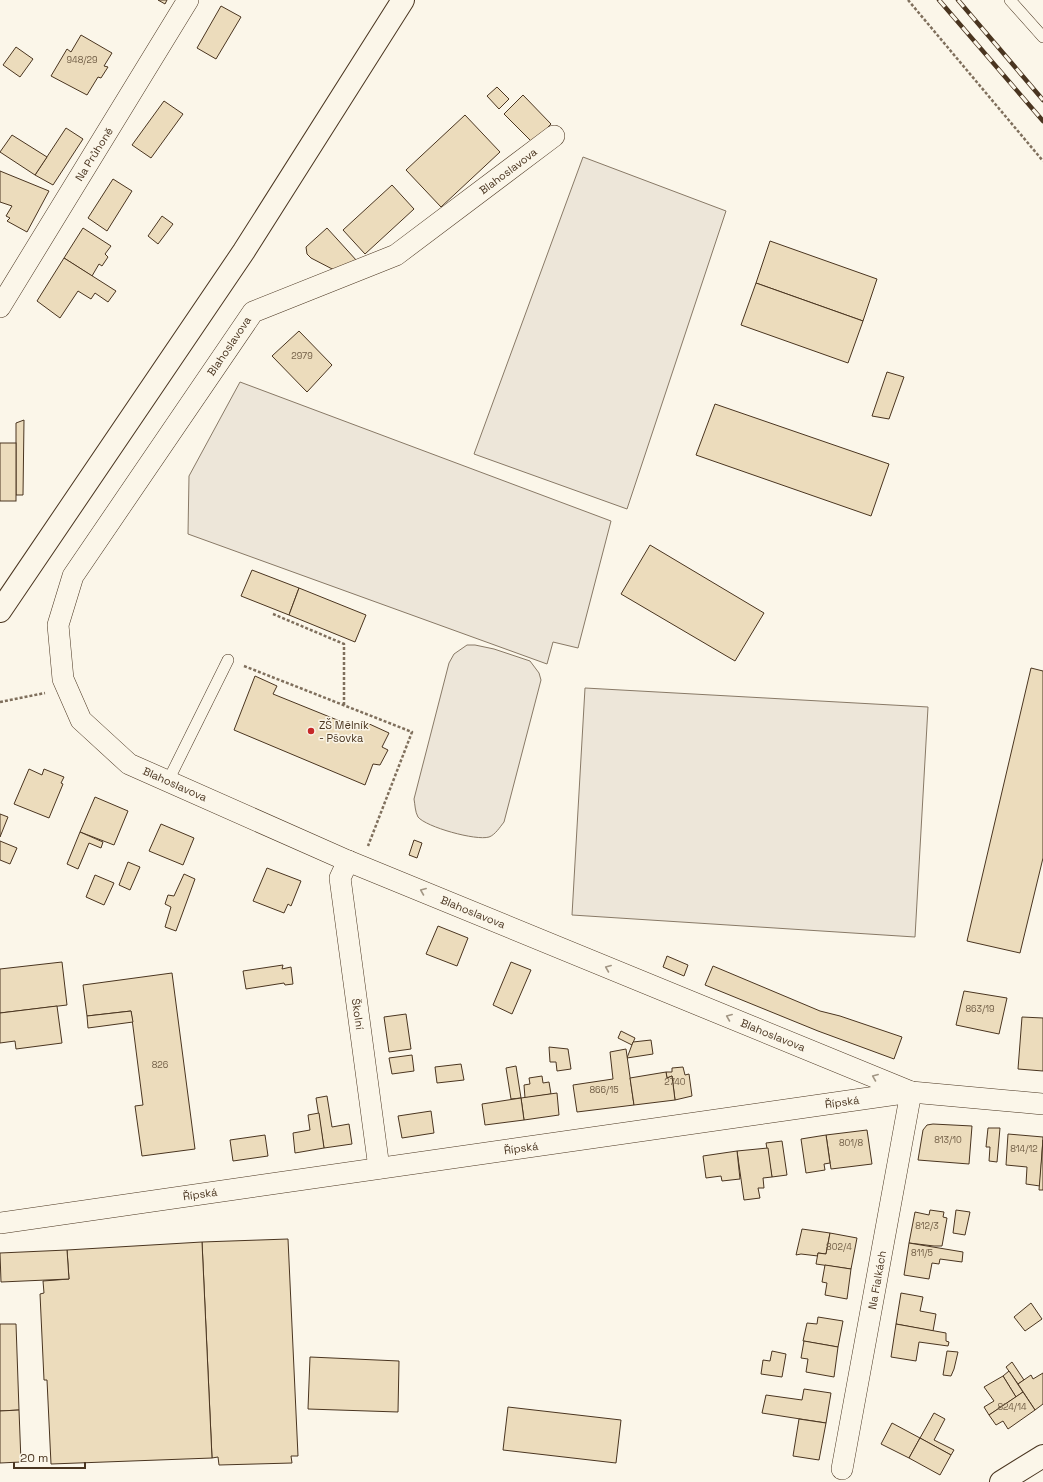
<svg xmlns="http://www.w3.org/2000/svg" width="1043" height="1482" font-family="'Space Grotesk',sans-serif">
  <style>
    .green { fill: #ede6d9; stroke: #887966 }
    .building { fill: #ecdcbc; stroke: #4a3520 }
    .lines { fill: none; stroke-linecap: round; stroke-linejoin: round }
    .service-casing { stroke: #4a3520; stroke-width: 12 }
    .minor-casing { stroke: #4a3520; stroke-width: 22 }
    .tertiary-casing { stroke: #4a3520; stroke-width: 24 }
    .primary-casing { stroke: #4a3520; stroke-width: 24 }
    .path { stroke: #7f6f5c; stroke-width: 2.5; stroke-dasharray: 3 2; stroke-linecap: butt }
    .service { stroke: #fbf6e9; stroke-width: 11 }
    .minor { stroke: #fbf6e9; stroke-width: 21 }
    .tertiary { stroke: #fbf6e9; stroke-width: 22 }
    .primary { stroke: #fbf6e9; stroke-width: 22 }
    .rail-casing { stroke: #4a3520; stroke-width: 4.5 }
    .rail { stroke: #fbf6e9; stroke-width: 3; stroke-dasharray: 9; stroke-linecap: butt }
    .oneway { stroke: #a29684 }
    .poi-dot { fill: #c62828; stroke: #fbf6e9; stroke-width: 1.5 }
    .labels { text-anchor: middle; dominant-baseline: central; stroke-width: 3; stroke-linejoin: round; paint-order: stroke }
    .number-label { font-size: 9px; fill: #725f47 }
    .street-label { font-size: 11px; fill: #4a3520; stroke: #fbf6e9 }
    .poi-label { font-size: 11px; fill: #4a3520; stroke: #fbf6e9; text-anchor: start }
  </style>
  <rect width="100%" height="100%" fill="#fbf6e9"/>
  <!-- green -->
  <g class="green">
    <path d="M 583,157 L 726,211 L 627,509 L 474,454 Z"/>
    <path d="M 240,382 L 611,521 L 578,648 L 553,642 L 547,664 L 188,534 L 189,476 Z"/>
    <path d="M 467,645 L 475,645 L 494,649 L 530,661 L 539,673 L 541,680 L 504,822 C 500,827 495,835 489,837 C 476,841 426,827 418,817 C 415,812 415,804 414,799 L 449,663 L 454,654 Z"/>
    <path d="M 585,688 L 928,707 L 915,937 L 572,915 Z"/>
  </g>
  <!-- building -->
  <g class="building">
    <path d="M 158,0 L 167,0 L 165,4 Z"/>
    <path d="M 221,6 L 241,17 L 216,59 L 197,48 Z"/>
    <path d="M 81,35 L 112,53 L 104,66 L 108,67 L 101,78 L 98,77 L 87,95 L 51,76 L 67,49 L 71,52 Z"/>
    <path d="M 16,47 L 33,59 L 20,77 L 3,65 Z"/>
    <path d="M 497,87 L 509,99 L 499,109 L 487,96 Z"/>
    <path d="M 523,95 L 551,124 L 533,143 L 504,114 Z"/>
    <path d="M 164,101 L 183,114 L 151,158 L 132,145 Z"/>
    <path d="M 465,115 L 500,152 L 441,207 L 406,170 Z"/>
    <path d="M 66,128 L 83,139 L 53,185 L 35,175 Z"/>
    <path d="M 12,135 L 47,157 L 35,175 L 0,152 Z"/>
    <path d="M 0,171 L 49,191 L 27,232 L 7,221 L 10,218 L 6,216 L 12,206 L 0,202 Z"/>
    <path d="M 113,179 L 132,191 L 107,231 L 88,218 Z"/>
    <path d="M 392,185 L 414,209 L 365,254 L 343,230 Z"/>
    <path d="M 162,216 L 173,224 L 158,244 L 148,236 Z"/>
    <path d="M 83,228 L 111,246 L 105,254 L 108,257 L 102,266 L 99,264 L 92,276 L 64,258 Z"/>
    <path d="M 327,228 L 357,261 L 338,272 L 311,258 L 307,254 L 306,247 Z"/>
    <path d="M 770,241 L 877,279 L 863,321 L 756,283 Z"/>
    <path d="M 64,258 L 116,291 L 108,302 L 95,293 L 91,299 L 78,291 L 60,318 L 37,301 Z"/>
    <path d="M 756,283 L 863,321 L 848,363 L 741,325 Z"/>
    <path d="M 299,331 L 332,365 L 307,392 L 272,356 Z"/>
    <path d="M 887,372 L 904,377 L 889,419 L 872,416 Z"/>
    <path d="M 715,404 L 889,464 L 871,516 L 696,455 Z"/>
    <path d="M 24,420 L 23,495 L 16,495 L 16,423 Z"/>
    <rect x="0" y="443" width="16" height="58"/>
    <path d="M 650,545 L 764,613 L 735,661 L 621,594 Z"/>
    <path d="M 252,570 L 299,588 L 289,615 L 241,596 Z"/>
    <path d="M 299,588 L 366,615 L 355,642 L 289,615 Z"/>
    <path d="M 1031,668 L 1043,671 L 1043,858 L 1020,953 L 967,941 Z"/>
    <path d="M 255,676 L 277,686 L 273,694 L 362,730 L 365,722 L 389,733 L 382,747 L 388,750 L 380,765 L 373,764 L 365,785 L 234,730 Z"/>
    <path d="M 29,769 L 42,775 L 44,769 L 64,777 L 61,783 L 63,784 L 49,818 L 14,804 Z"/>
    <path d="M 95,797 L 128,811 L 114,845 L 80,832 Z"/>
    <path d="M 0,814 L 8,817 L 0,837 Z"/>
    <path d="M 161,824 L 194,838 L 183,865 L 149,851 Z"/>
    <path d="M 80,832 L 103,842 L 101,848 L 89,843 L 78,869 L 67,864 Z"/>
    <path d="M 414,840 L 422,843 L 417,858 L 409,855 Z"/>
    <path d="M 0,841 L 17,848 L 10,864 L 0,860 Z"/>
    <path d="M 128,862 L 140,867 L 130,890 L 119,885 Z"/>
    <path d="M 267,868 L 301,881 L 291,906 L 288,904 L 284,913 L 253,901 Z"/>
    <path d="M 184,874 L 195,879 L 176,931 L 165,927 L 171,907 L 165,904 L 168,895 L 174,896 Z"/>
    <path d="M 95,875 L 114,883 L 104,905 L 86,897 Z"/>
    <path d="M 438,926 L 468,938 L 457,966 L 426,954 Z"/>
    <path d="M 667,956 L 688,965 L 684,976 L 663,967 Z"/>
    <path d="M 62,962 L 67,1005 L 0,1013 L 0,969 Z"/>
    <path d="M 511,962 L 531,970 L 512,1014 L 493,1005 Z"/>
    <path d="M 283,965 L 282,969 L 291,967 L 293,984 L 285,985 L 284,983 L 246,989 L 243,971 Z"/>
    <path d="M 713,966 L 820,1011 L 840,1016 L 902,1037 L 894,1059 L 818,1031 L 705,985 Z"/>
    <path d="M 172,973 L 195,1149 L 142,1156 L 135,1106 L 143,1105 L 131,1011 L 87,1016 L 83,985 Z"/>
    <path d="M 964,991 L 1007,998 L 999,1034 L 956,1025 Z"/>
    <path d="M 57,1006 L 62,1043 L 16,1049 L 15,1041 L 0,1043 L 0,1013 Z"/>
    <path d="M 131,1011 L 133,1022 L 88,1028 L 87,1016 Z"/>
    <path d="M 406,1014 L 411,1049 L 389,1052 L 384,1017 Z"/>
    <path d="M 1022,1017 L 1043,1018 L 1043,1071 L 1018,1069 Z"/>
    <path d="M 621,1031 L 635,1038 L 632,1045 L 618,1038 Z"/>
    <path d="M 651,1040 L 653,1054 L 627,1058 L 633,1042 Z"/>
    <path d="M 549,1047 L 568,1049 L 571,1069 L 557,1071 L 556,1062 L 550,1062 Z"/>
    <path d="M 626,1049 L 634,1105 L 577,1112 L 573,1085 L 613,1079 L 610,1052 Z"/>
    <path d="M 412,1055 L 414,1071 L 392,1074 L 389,1058 Z"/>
    <path d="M 461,1064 L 464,1080 L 437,1083 L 435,1067 Z"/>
    <path d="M 516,1066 L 521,1098 L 511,1099 L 506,1068 Z"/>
    <path d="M 683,1067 L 685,1075 L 689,1074 L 692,1096 L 675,1100 L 672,1076 L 667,1078 L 666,1072 L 672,1072 L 672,1068 Z"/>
    <path d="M 666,1072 L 667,1078 L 672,1076 L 675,1100 L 634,1105 L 630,1078 Z"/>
    <path d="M 542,1076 L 543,1083 L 549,1082 L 551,1094 L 525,1098 L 524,1085 L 530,1084 L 529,1078 Z"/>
    <path d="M 557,1093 L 559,1115 L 524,1120 L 521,1098 Z"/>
    <path d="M 327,1096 L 332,1127 L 349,1124 L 352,1144 L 324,1148 L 316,1098 Z"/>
    <path d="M 521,1098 L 524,1120 L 485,1125 L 482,1104 Z"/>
    <path d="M 431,1111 L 434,1133 L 402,1138 L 398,1116 Z"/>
    <path d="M 319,1113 L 324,1148 L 295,1153 L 293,1133 L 310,1130 L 308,1115 Z"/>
    <path d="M 933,1124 L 972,1126 L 969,1164 L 918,1160 L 923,1130 L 927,1125 Z"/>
    <path d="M 988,1128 L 1000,1128 L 997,1162 L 989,1161 L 990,1147 L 986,1147 Z"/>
    <path d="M 867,1130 L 872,1164 L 831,1169 L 826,1135 Z"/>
    <path d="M 1008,1134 L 1043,1137 L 1040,1186 L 1026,1184 L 1027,1167 L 1006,1165 Z"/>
    <path d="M 265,1135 L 268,1156 L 233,1161 L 230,1140 Z"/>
    <path d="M 826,1135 L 830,1163 L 824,1164 L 825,1170 L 806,1173 L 801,1139 Z"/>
    <path d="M 1043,1140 L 1043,1190 L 1039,1190 Z"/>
    <path d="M 782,1141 L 787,1175 L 772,1177 L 766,1143 Z"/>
    <path d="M 768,1148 L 772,1177 L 763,1178 L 764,1188 L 758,1188 L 760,1198 L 744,1200 L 737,1151 Z"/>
    <path d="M 737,1151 L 740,1179 L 722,1181 L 721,1176 L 706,1178 L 703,1156 Z"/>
    <path d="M 930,1210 L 944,1212 L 943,1217 L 947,1218 L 942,1246 L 934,1246 L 909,1243 L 915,1212 L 929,1215 Z"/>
    <path d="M 956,1210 L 970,1212 L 965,1235 L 953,1233 Z"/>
    <path d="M 802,1229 L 830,1233 L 826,1254 L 818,1253 L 818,1256 L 801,1254 L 796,1255 Z"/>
    <path d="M 830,1233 L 857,1238 L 851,1269 L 816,1264 L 818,1253 L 826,1254 Z"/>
    <path d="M 288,1239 L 298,1456 L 291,1456 L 292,1463 L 219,1465 L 218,1457 L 212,1458 L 202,1242 Z"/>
    <path d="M 202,1242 L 212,1458 L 51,1464 L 47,1380 L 44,1380 L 40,1294 L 44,1293 L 43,1281 L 69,1279 L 67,1250 Z"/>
    <path d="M 909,1243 L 963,1252 L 962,1262 L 940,1259 L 939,1264 L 932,1263 L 929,1279 L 904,1275 Z"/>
    <path d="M 67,1250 L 69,1279 L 1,1282 L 0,1253 Z"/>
    <path d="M 825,1265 L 851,1269 L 847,1299 L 825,1295 L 827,1283 L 822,1282 Z"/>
    <path d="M 901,1293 L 923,1297 L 920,1311 L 936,1314 L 933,1331 L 896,1324 Z"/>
    <path d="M 1031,1303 L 1042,1319 L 1025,1331 L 1014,1317 Z"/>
    <path d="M 818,1317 L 843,1321 L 838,1347 L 803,1341 L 807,1323 L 817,1324 Z"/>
    <path d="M 0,1324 L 16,1324 L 19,1410 L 0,1411 Z"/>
    <path d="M 896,1324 L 946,1333 L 946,1341 L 949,1342 L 948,1346 L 919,1342 L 916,1361 L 891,1357 Z"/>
    <path d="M 804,1341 L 838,1347 L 834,1377 L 806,1372 L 808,1359 L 801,1358 Z"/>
    <path d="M 772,1351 L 786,1354 L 782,1377 L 761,1374 L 763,1360 L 770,1361 Z"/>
    <path d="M 947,1351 L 958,1352 L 954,1369 L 951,1376 L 943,1375 Z"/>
    <path d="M 310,1357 L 399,1361 L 398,1412 L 308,1409 Z"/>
    <path d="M 1012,1362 L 1024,1380 L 1018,1384 L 1006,1367 Z"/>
    <path d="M 1009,1371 L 1023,1392 L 1016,1397 L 1003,1376 Z"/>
    <path d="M 1043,1373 L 1043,1404 L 1035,1410 L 1018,1384 L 1031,1375 L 1033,1379 Z"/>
    <path d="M 1003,1376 L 1016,1397 L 989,1415 L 984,1407 L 994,1401 L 984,1387 Z"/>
    <path d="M 804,1389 L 831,1393 L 826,1423 L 762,1413 L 766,1395 L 802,1400 Z"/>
    <path d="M 1023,1392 L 1035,1410 L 1008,1429 L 1003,1421 L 996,1425 L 989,1415 Z"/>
    <path d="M 508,1407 L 621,1420 L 616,1463 L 503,1450 Z"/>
    <path d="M 19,1410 L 21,1462 L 0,1463 L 0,1411 Z"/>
    <path d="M 934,1413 L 945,1419 L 934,1440 L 954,1450 L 951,1455 L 920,1438 Z"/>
    <path d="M 799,1419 L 826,1423 L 819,1460 L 793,1456 Z"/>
    <path d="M 892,1423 L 920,1438 L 909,1458 L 881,1444 Z"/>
    <path d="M 920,1438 L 951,1455 L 940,1475 L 909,1458 Z"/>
  </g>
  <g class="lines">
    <defs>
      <g id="service">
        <path d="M 1010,0 L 1043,37"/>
        <path d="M 168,781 L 228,660"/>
      </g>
      <g id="minor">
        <path d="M 554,136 L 396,255 L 253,312 L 73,576 L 58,625 L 63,679 L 81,720 L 129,764 L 348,861 L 911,1092 L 842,1469"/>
        <path d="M 0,307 L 188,0"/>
        <path d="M 348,861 L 340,878 L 379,1168"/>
        <path d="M 0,1223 L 911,1092 L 1043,1104"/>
      </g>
      <path id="tertiary" d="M 1001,1482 L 1043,1456"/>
      <path id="primary" d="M 0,611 L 244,251 L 403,0"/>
    </defs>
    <!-- service casing -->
    <use href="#service" class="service-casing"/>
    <!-- minor casing -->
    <use href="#minor" class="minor-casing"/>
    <!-- tertiary casing -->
    <use href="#tertiary" class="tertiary-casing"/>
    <!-- primary casing -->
    <use href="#primary" class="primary-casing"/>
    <!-- path -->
    <g class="path">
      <path d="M 908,0 L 1043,161"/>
      <path d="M 273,614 L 344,644 L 344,706"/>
      <path d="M 244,666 L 412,732 L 368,846"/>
      <path d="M 0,702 L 45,693"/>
    </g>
    <!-- service -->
    <use href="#service" class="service"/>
    <!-- minor -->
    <use href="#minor" class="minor"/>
    <!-- tertiary -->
    <use href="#tertiary" class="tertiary"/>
    <!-- primary -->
    <use href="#primary" class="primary"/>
    <defs>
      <g id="rail">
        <path d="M 939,0 L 1043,121"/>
        <path d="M 958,0 L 1043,100"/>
      </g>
    </defs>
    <!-- rail casing -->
    <use href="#rail" class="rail-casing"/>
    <!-- rail -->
    <use href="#rail" class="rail"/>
  </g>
  <!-- one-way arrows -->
  <defs><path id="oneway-chevron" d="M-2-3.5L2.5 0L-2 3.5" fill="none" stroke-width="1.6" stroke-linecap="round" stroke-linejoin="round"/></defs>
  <g class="oneway">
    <use href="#oneway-chevron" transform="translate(423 891) rotate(-158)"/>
    <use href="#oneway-chevron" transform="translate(608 968) rotate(-158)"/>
    <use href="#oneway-chevron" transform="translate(729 1017) rotate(-158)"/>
    <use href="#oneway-chevron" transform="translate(875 1077) rotate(-158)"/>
  </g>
  <!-- markers -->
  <circle class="poi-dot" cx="311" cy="731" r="4"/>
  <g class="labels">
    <!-- number labels -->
    <g class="number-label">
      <text x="82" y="60">948/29</text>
      <text x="302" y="356">2979</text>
      <text x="980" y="1009">863/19</text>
      <text x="160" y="1065">826</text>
      <text x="675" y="1082">2740</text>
      <text x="604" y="1090">866/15</text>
      <text x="948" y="1140">813/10</text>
      <text x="851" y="1143">801/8</text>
      <text x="1024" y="1149">814/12</text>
      <text x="927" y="1226">812/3</text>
      <text x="839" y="1247">802/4</text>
      <text x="922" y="1253">811/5</text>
      <text x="1012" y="1407">824/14</text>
    </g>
    <!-- street labels -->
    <g class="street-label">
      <text transform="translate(94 154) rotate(-58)">Na Průhoně</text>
      <text transform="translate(508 171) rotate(-37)">Blahoslavova</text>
      <text transform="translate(229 346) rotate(-56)">Blahoslavova</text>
      <text transform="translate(175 784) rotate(24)">Blahoslavova</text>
      <text transform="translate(473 912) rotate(22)">Blahoslavova</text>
      <text transform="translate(358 1014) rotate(82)">Školní</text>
      <text transform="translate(773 1035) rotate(22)">Blahoslavova</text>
      <text transform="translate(842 1102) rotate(-8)">Řípská</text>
      <text transform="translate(521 1148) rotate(-8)">Řípská</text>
      <text transform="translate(200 1194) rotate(-8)">Řípská</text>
      <text transform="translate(877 1280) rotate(-80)">Na Fialkách</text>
    </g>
    <!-- poi labels -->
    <g class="poi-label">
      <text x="319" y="725">ZŠ Mělník<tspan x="319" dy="13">- Pšovka</tspan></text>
    </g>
  </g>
  <!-- scale -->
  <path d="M14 1462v6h71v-6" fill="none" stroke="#4a3520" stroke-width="2"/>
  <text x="20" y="1462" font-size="12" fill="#4a3520" stroke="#fbf6e9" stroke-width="3" paint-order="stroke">20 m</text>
</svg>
